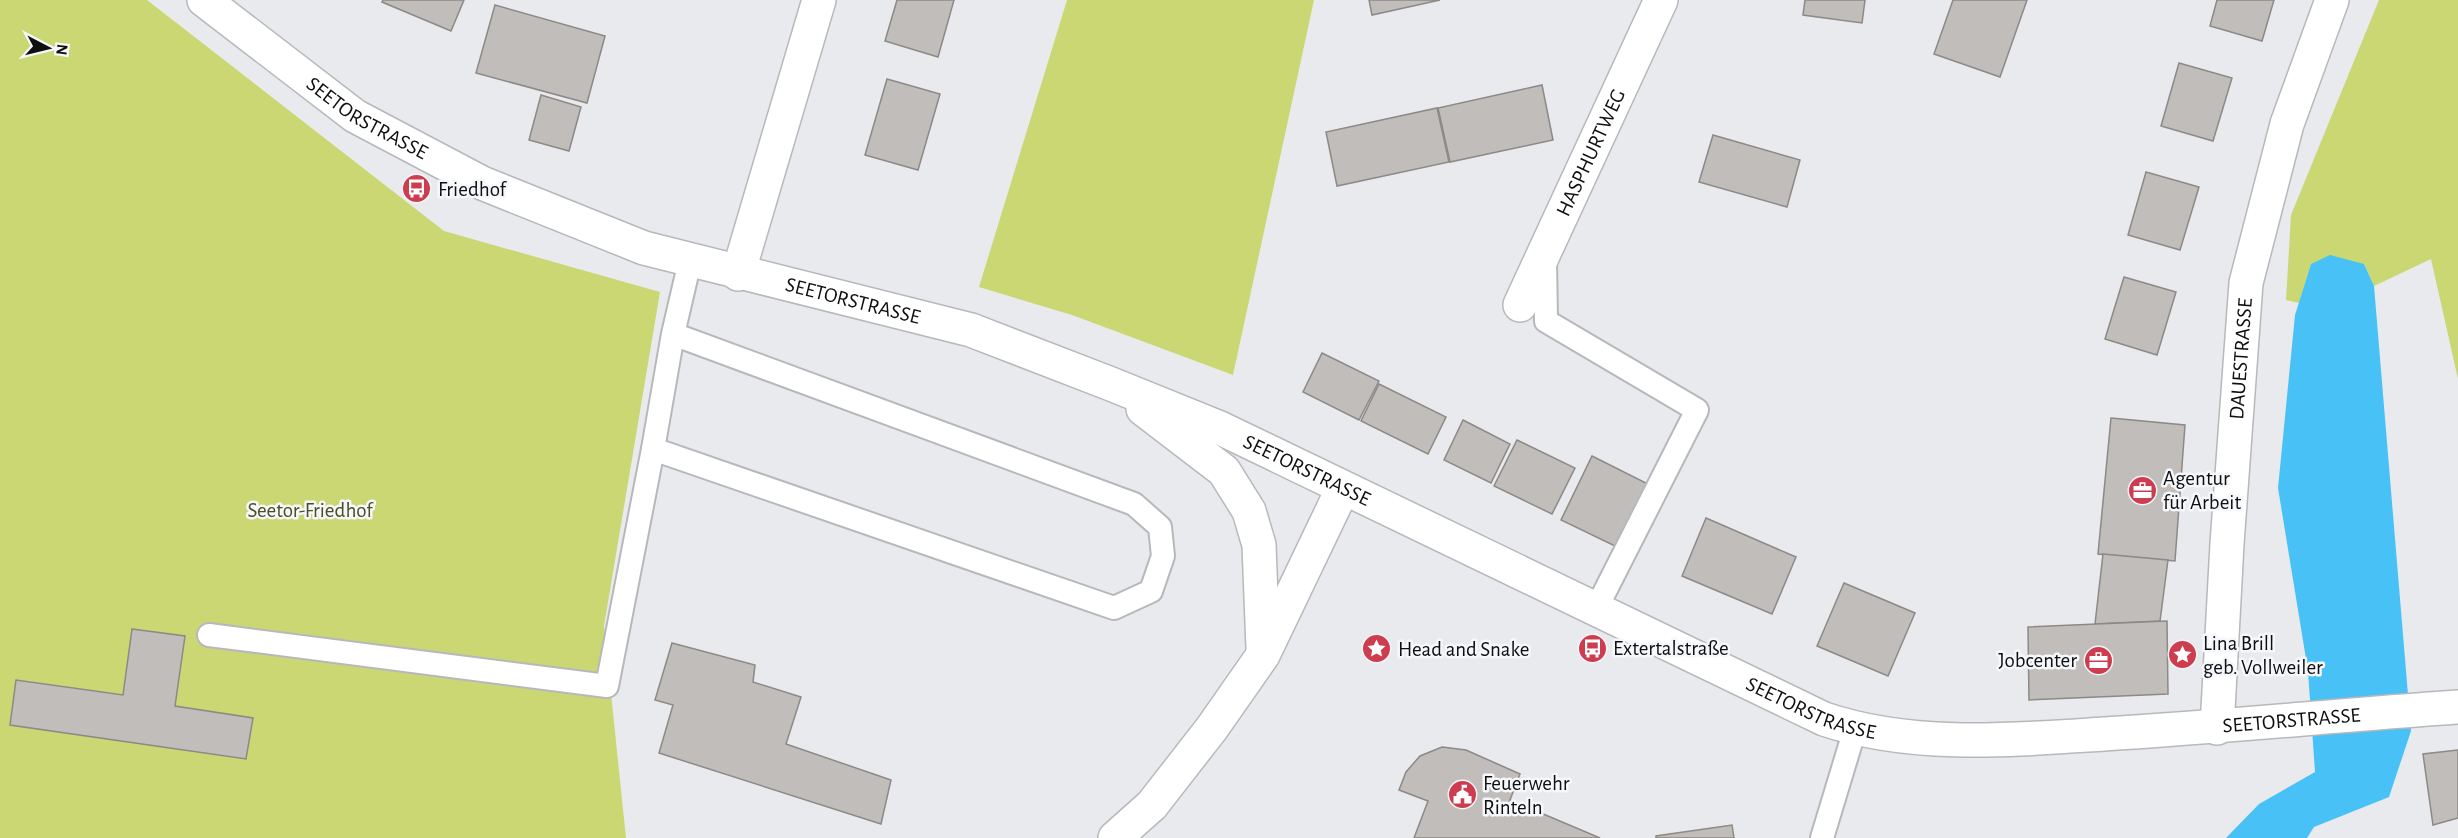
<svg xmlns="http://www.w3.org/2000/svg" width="2458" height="838" font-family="'Alegreya Sans',sans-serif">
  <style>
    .green { fill: #cad773 }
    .water { fill: #48c1f6 }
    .building { fill: #c0bdbb; stroke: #8c8987; stroke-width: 1.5 }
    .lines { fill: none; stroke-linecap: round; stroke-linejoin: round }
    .service-casing { stroke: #b7b8bb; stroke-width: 26 }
    .minor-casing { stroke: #b7b8bb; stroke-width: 36 }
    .service { stroke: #fff; stroke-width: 22 }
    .minor { stroke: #fff; stroke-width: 33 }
    .labels { text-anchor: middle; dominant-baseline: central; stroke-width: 5; stroke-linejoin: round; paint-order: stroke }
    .street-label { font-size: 21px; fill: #0e0f10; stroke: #f6f7fb }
    .poi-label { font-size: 21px; fill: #0e0f10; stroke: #f6f7fb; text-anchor: start }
    .park-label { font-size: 21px; fill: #494e23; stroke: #f6f7fb }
  </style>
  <rect width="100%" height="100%" fill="#e9eaed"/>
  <!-- green -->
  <g class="green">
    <path d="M 0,0 L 147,0 L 444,231 L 660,292 L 604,626 L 626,838 L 0,838 Z"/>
    <path d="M 1067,0 L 1314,0 L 1233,375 L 1072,315 L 979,287 Z"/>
    <path d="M 2379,0 L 2458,0 L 2458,379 L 2431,259 L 2374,286 L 2364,264 L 2311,264 L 2299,303 L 2286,300 L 2291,215 Z"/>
  </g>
  <!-- water -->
  <path class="water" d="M 2330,255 L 2364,264 L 2374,286 L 2411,731 L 2389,797 L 2314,827 L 2307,838 L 2226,838 L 2259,804 L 2315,772 L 2308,671 L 2278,488 L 2295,315 L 2311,264 Z"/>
  <!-- building -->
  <g class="building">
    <path d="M 383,0 L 464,0 L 451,31 L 382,2 Z"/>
    <path d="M 897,0 L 954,0 L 938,57 L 885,41 Z"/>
    <path d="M 1369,0 L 1440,0 L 1372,15 Z"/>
    <path d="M 1805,0 L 1865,0 L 1862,23 L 1803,15 Z"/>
    <path d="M 1953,0 L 2027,0 L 2000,77 L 1934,54 Z"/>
    <path d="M 2217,0 L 2274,0 L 2262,41 L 2210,26 Z"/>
    <path d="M 495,5 L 605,36 L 587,103 L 476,73 Z"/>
    <path d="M 2179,63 L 2232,78 L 2213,141 L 2161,126 Z"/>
    <path d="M 887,79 L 940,94 L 918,170 L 865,155 Z"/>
    <path d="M 1542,85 L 1553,140 L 1450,162 L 1438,108 Z"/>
    <path d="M 541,95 L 581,107 L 569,151 L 529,140 Z"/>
    <path d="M 1437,108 L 1449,162 L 1337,186 L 1326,132 Z"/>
    <path d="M 1713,135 L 1800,160 L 1787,207 L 1699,182 Z"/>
    <path d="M 2146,172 L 2199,187 L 2180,250 L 2128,235 Z"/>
    <path d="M 2124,277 L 2176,292 L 2157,355 L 2105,339 Z"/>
    <path d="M 1322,353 L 1379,381 L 1359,420 L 1303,392 Z"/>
    <path d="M 1379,384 L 1446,417 L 1428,454 L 1361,421 Z"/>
    <path d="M 2111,418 L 2185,425 L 2175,561 L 2098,554 Z"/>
    <path d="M 1463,420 L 1510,444 L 1491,483 L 1444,460 Z"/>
    <path d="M 1517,440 L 1575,468 L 1552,514 L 1494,486 Z"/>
    <path d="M 1592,456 L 1648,484 L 1617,547 L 1561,520 Z"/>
    <path d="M 1706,518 L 1796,557 L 1772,614 L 1682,576 Z"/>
    <path d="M 2103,554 L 2168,560 L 2160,621 L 2095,624 Z"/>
    <path d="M 1844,583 L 1915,613 L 1888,676 L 1817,646 Z"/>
    <path d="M 2167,621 L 2168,694 L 2029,700 L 2028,627 Z"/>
    <path d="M 132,629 L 185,636 L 175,706 L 253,718 L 246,759 L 10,725 L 16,680 L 123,695 Z"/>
    <path d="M 672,643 L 755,665 L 753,682 L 801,697 L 786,744 L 891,780 L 881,824 L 659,753 L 673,705 L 655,700 Z"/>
    <path d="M 1442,747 L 1466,750 L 1520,774 L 1510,800 L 1600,838 L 1414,838 L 1428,801 L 1399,790 L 1406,772 L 1420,756 Z"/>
    <path d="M 2458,750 L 2458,818 L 2433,825 L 2423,754 Z"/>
    <path d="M 1732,825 L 1734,838 L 1656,838 L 1656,836 Z"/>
  </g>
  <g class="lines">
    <defs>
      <g id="service">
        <path d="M 1545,258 L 1546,321 L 1697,410 L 1596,609"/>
        <path d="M 673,334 L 1134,504 L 1160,527 L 1163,556 L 1151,591 L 1114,608 L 653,449 L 673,334 L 690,261"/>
        <path d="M 209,635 L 607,686 L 653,449"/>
        <path d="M 1822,838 L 1855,729"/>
      </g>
      <g id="minor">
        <path id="s1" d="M 204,0 L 355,116 L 482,183 L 644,248 L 971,330 L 1111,384 L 1220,428 L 1824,719 C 1913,749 2012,740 2104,734 C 2222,727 2340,715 2458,707"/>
        <path d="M 738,274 L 819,0"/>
        <path id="s2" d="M 1520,305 L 1661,0"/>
        <path d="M 1143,409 L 1224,471 L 1249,511 L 1259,545 L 1263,648"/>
        <path id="s3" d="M 2217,728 L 2227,544 L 2246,283 L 2287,124 L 2332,0"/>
        <path d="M 1115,838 L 1152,805 L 1212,728 L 1263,655 L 1343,488"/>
      </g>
    </defs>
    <!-- service casing -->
    <use href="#service" class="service-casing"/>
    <!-- minor casing -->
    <use href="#minor" class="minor-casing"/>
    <!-- service -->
    <use href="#service" class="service"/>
    <!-- minor -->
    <use href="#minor" class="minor"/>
  </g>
  <!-- icons -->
  <defs>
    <symbol id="bus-disc" viewBox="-11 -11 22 22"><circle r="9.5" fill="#cd3d4f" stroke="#f6f7fb"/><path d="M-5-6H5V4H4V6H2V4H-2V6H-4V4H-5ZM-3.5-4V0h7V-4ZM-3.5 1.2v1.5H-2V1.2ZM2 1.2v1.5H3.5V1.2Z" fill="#fff"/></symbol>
    <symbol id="office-disc" viewBox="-11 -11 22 22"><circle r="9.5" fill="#cd3d4f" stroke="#f6f7fb"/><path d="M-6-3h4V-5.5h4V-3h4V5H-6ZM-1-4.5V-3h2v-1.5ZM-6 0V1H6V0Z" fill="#fff"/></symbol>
    <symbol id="sight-disc" viewBox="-11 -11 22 22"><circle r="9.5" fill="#cd3d4f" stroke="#f6f7fb"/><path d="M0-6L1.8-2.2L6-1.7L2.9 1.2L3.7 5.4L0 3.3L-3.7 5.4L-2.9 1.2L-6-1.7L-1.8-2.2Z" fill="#fff"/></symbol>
    <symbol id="civic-disc" viewBox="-11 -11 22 22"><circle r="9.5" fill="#cd3d4f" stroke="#f6f7fb"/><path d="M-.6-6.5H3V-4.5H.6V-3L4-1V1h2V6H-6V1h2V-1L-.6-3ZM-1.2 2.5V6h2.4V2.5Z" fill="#fff"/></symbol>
  </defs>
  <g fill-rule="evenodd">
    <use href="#bus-disc" x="400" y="172" width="33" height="33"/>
    <use href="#office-disc" x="2126" y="474" width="33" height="33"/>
    <use href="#bus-disc" x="1576" y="632" width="33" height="33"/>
    <use href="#sight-disc" x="1360" y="632" width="33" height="33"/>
    <use href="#sight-disc" x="2166" y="638" width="33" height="33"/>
    <use href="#office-disc" x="2082" y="644" width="33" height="33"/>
    <use href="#civic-disc" x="1446" y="778" width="33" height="33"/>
  </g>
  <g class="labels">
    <!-- street labels -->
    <g class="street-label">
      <text stroke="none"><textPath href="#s1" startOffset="202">SEETORSTRASSE</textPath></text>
      <text stroke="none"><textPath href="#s2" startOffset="168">HASPHURTWEG</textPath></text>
      <text stroke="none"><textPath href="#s1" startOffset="724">SEETORSTRASSE</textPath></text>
      <text stroke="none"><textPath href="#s3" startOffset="370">DAUESTRASSE</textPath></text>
      <text stroke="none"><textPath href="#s1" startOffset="1210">SEETORSTRASSE</textPath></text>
      <text stroke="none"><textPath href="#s1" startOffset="1768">SEETORSTRASSE</textPath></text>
      <text stroke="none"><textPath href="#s1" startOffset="2254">SEETORSTRASSE</textPath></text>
    </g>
    <!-- poi labels -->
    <g class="poi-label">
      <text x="438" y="189">Friedhof</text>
      <text x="2163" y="478">Agentur<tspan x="2163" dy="24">für Arbeit</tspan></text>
      <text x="2203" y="643">Lina Brill<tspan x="2203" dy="24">geb. Vollweiler</tspan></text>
      <text x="1613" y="648">Extertalstraße</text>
      <text x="1398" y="649">Head and Snake</text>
      <text x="2077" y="660" text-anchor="end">Jobcenter</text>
      <text x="1483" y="783">Feuerwehr<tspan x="1483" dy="24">Rinteln</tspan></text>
    </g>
    <!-- park labels -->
    <g class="park-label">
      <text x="310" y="510">Seetor-Friedhof</text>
    </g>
  </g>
  <!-- north arrow -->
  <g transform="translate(48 48) rotate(97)" stroke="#f6f7fb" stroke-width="4.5" paint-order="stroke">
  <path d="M0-4.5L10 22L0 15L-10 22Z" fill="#0e0f10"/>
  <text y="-9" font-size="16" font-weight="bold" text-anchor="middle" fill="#0e0f10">N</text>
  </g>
</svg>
